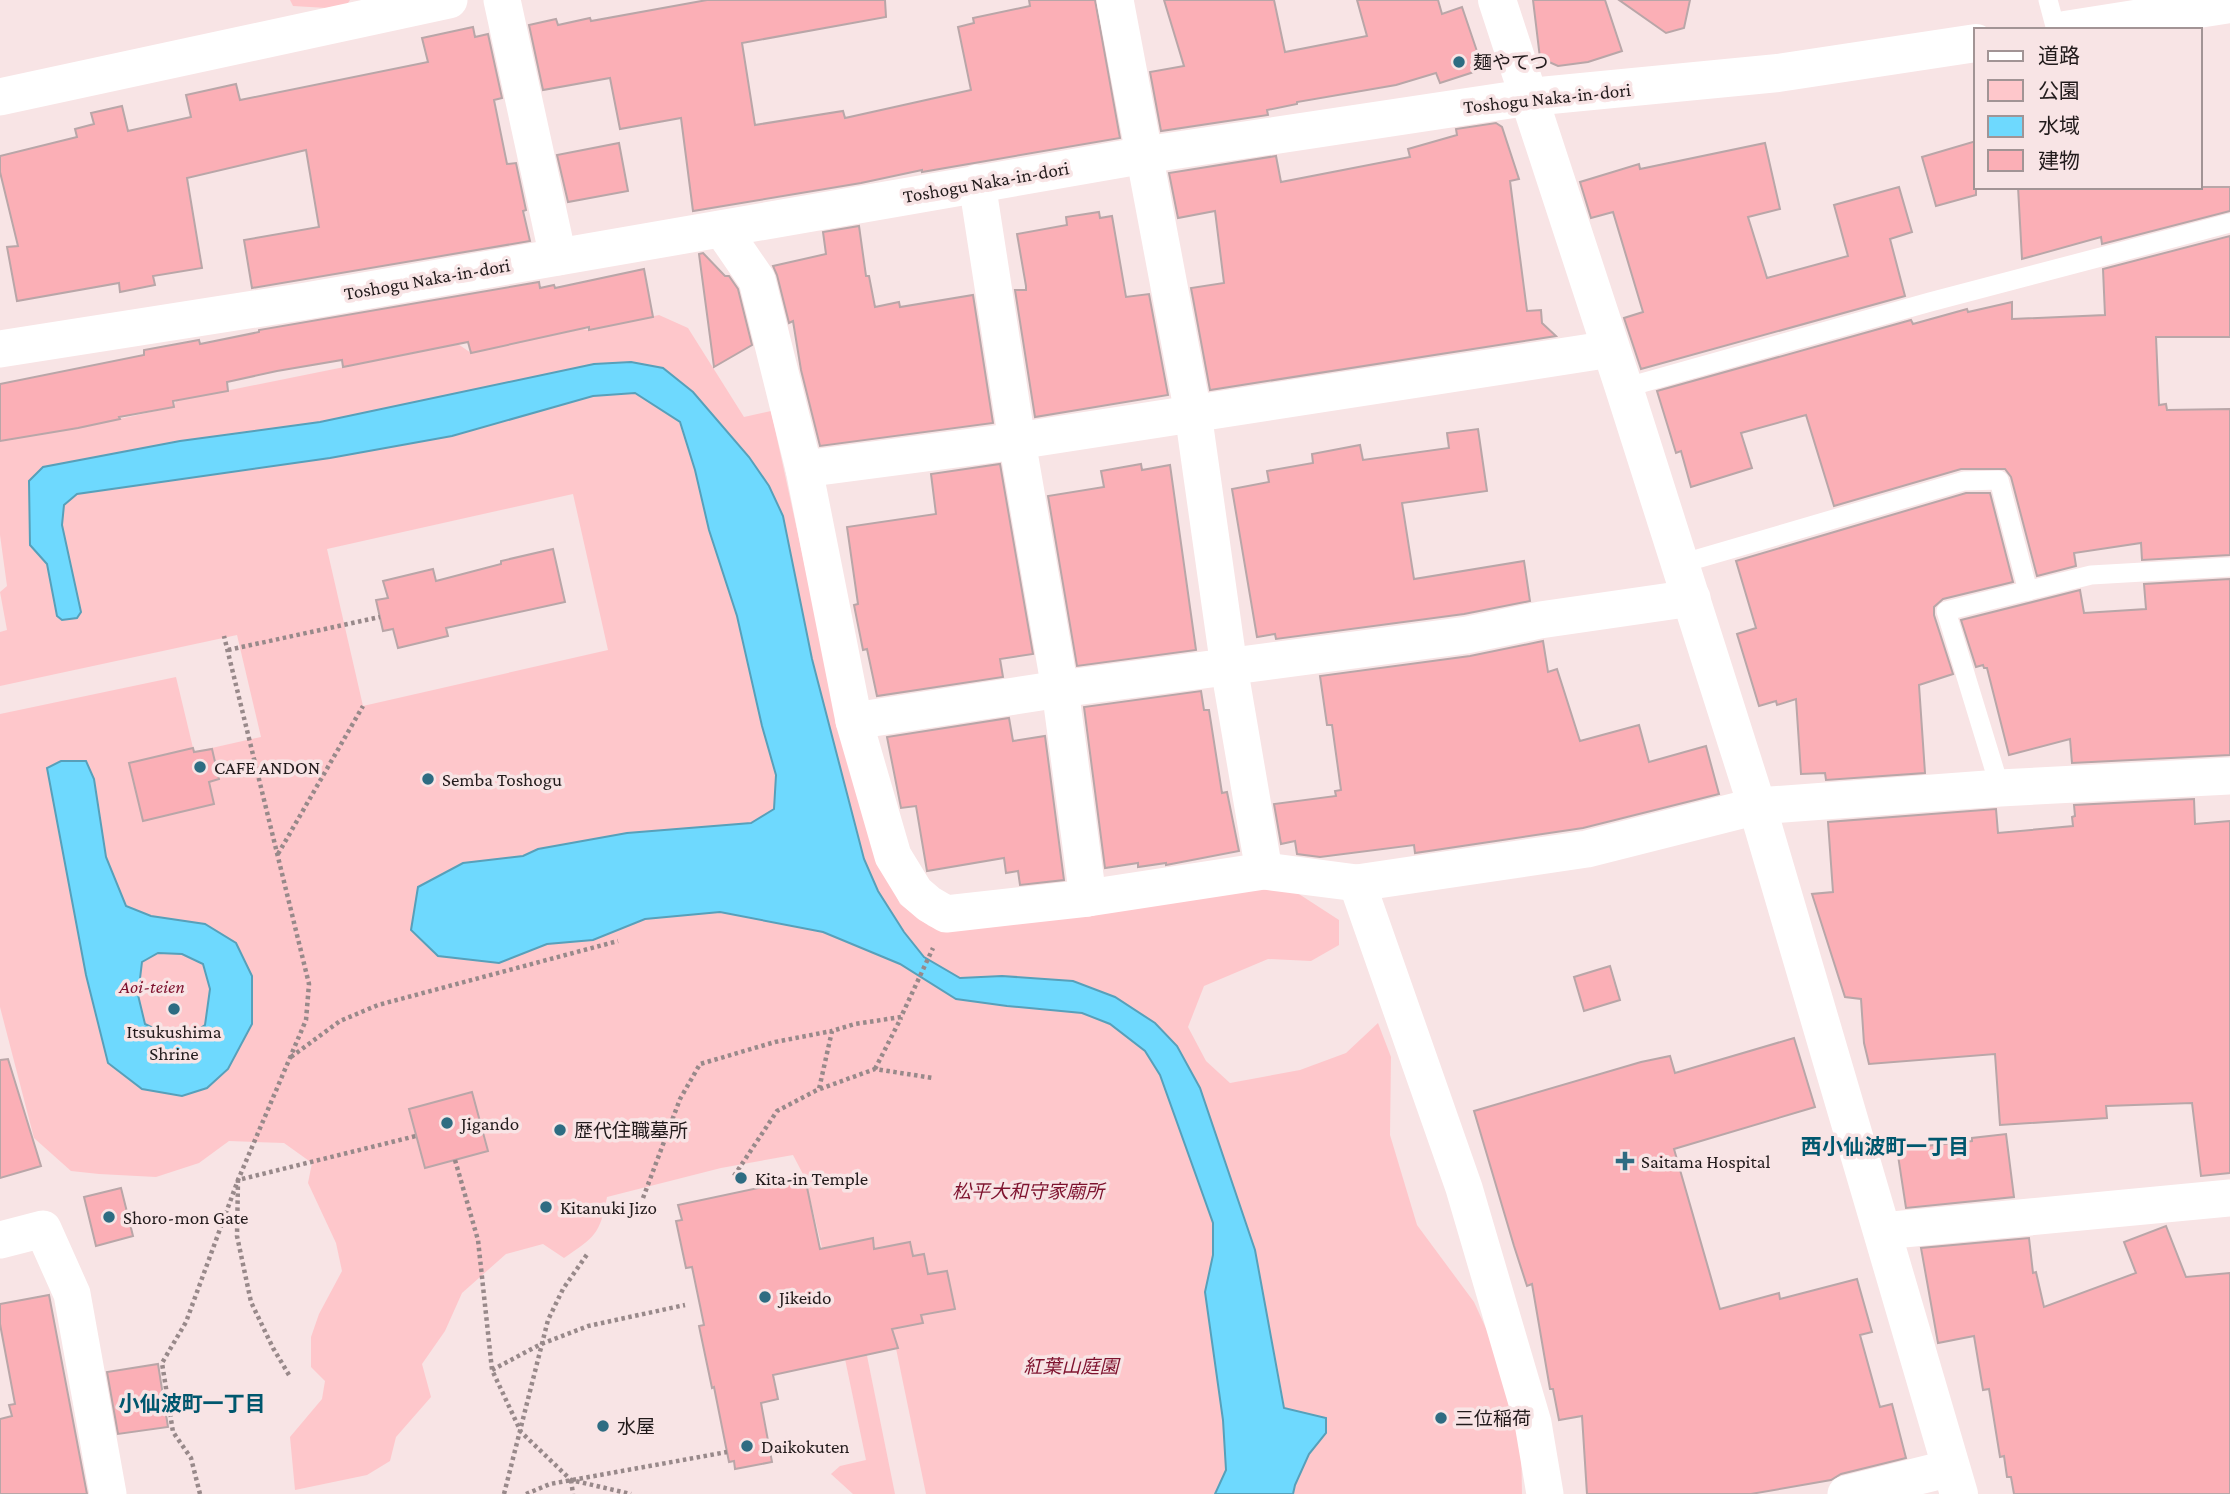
<svg xmlns="http://www.w3.org/2000/svg" width="2230" height="1494" font-family="'Crimson Pro','Noto Sans JP',serif">
  <style>
    .green { fill: #fec7cb; fill-rule: evenodd }
    .water { fill: #6ed9fe; stroke: #57a0ba; stroke-width: 2; fill-rule: evenodd }
    .building { fill: #fbafb6; stroke: #b9a6a8; stroke-width: 2 }
    .lines { fill: none; stroke-linecap: round; stroke-linejoin: round }
    .path { stroke: #98898a; stroke-width: 4.5; stroke-dasharray: 3.5 3.5; stroke-linecap: butt }
    .service { stroke: #fff; stroke-width: 19 }
    .minor { stroke: #fff; stroke-width: 37 }
    .tertiary { stroke: #fff; stroke-width: 38 }
    .poi-dot { fill: #2e6c82; stroke: #f8e4e5; stroke-width: 2.5 }
    .labels { text-anchor: middle; dominant-baseline: central; stroke-width: 7; stroke-linejoin: round; paint-order: stroke }
    .poi-label { font-size: 19px; fill: #221b1c; stroke: #f8e4e5; text-anchor: start }
    .street-label { font-size: 19px; fill: #221b1c; stroke: #f8e4e5 }
    .park-label { font-size: 19px; font-style: italic; fill: #7e122e; stroke: #f8e4e5 }
    .neighbourhood-label { font-size: 21px; font-weight: bold; fill: #00576e; stroke: #f8e4e5 }
  </style>
  <rect width="100%" height="100%" fill="#f8e4e5"/>
  <!-- green -->
  <g class="green">
    <path d="M 290,0 L 350,0 L 344,9 L 293,6 Z"/>
    <path d="M 659,315 L 688,328 L 744,417 L 771,411 L 834,699 L 880,859 L 900,904 L 929,926 L 942,930 L 1285,885 L 1339,920 L 1339,945 L 1311,961 L 1268,959 L 1204,986 L 1188,1027 L 1206,1061 L 1230,1083 L 1300,1070 L 1346,1053 L 1378,1023 L 1391,1057 L 1390,1135 L 1417,1225 L 1474,1302 L 1489,1335 L 1521,1442 L 1522,1494 L 1293,1494 L 1295,1485 L 1309,1454 L 1326,1433 L 1326,1418 L 1285,1409 L 1255,1250 L 1200,1088 L 1177,1046 L 1155,1023 L 1115,997 L 1073,981 L 1002,976 L 960,978 L 924,957 L 904,932 L 878,891 L 864,859 L 812,659 L 783,516 L 769,486 L 749,457 L 594,364 L 320,422 L 180,441 L 43,467 L 30,545 L 47,564 L 57,616 L 81,611 L 62,525 L 64,505 L 77,494 L 330,458 L 452,436 L 593,396 L 635,393 L 679,422 L 695,470 L 709,530 L 737,616 L 762,726 L 776,775 L 774,809 L 752,823 L 627,833 L 538,849 L 523,856 L 463,863 L 499,963 L 547,944 L 593,940 L 645,919 L 720,912 L 823,932 L 900,964 L 956,999 L 1007,1006 L 1082,1013 L 1110,1024 L 1145,1051 L 1160,1075 L 1213,1223 L 1213,1255 L 1205,1292 L 1223,1420 L 1226,1470 L 1215,1494 L 926,1494 L 892,1329 L 923,1322 L 921,1315 L 954,1309 L 947,1271 L 928,1274 L 924,1254 L 913,1256 L 909,1242 L 874,1249 L 872,1238 L 822,1248 L 805,1178 L 793,1155 L 721,1168 L 607,1197 C 600,1234 595,1237 564,1258 L 543,1244 L 506,1254 L 462,1293 L 445,1331 L 422,1364 L 431,1397 L 396,1437 L 390,1461 L 367,1475 L 295,1490 L 290,1437 L 322,1399 L 325,1381 L 311,1367 L 311,1337 L 319,1314 L 342,1271 L 336,1243 L 308,1183 L 312,1163 L 284,1143 L 229,1141 L 199,1163 L 156,1177 L 99,1174 L 71,1171 L 34,1138 L 0,1007 L 0,714 L 176,677 L 194,752 L 261,737 L 237,635 L 0,686 L 0,632 L 7,630 L 0,592 L 7,586 L 0,535 L 0,441 L 78,428 L 174,407 L 176,401 L 458,344 L 471,353 L 582,329 L 590,330 ZM 573,494 L 608,650 L 363,706 L 327,549 Z"/>
    <path d="M 864,1341 L 895,1494 L 853,1494 L 831,1474 L 840,1466 L 866,1460 L 845,1359 Z"/>
  </g>
  <!-- water -->
  <g class="water">
    <path d="M 631,362 L 663,368 L 693,392 L 749,457 L 769,486 L 783,516 L 812,659 L 864,859 L 878,891 L 904,932 L 924,957 L 960,978 L 1002,976 L 1073,981 L 1115,997 L 1155,1023 L 1177,1046 L 1200,1088 L 1255,1250 L 1284,1408 L 1326,1418 L 1326,1433 L 1309,1454 L 1295,1485 L 1293,1494 L 1215,1494 L 1226,1470 L 1223,1420 L 1205,1292 L 1213,1255 L 1213,1223 L 1160,1075 L 1145,1051 L 1110,1024 L 1082,1013 L 1007,1006 L 956,999 L 900,964 L 823,932 L 720,912 L 645,919 L 593,940 L 547,944 L 499,963 L 438,956 L 411,930 L 418,887 L 463,863 L 523,856 L 538,849 L 627,833 L 751,823 L 774,809 L 776,775 L 762,726 L 737,616 L 709,530 L 695,470 L 680,422 L 635,393 L 593,396 L 452,436 L 330,458 L 77,494 L 64,505 L 62,525 L 81,612 L 77,618 L 62,620 L 57,616 L 47,564 L 30,545 L 29,481 L 43,467 L 180,441 L 320,422 L 594,364 Z"/>
    <path d="M 61,761 L 86,761 L 94,779 L 106,857 L 126,906 L 151,916 L 205,924 L 236,943 L 252,976 L 252,1024 L 228,1069 L 207,1088 L 182,1096 L 142,1089 L 108,1063 L 86,975 L 47,768 ZM 158,953 L 182,954 L 203,964 L 210,989 L 205,1025 C 182,1042 169,1036 145,1024 L 138,995 L 142,962 Z"/>
  </g>
  <!-- building -->
  <g class="building">
    <path d="M 707,0 L 885,0 L 886,17 L 742,43 L 755,125 L 843,111 L 845,118 L 971,90 L 958,27 L 974,23 L 973,18 L 1030,6 L 1029,0 L 1095,0 L 1120,138 L 922,172 L 922,170 L 861,183 L 693,211 L 681,118 L 620,129 L 610,78 L 543,90 L 529,25 L 556,19 L 558,25 L 590,18 L 591,21 Z"/>
    <path d="M 1164,0 L 1274,0 L 1285,52 L 1367,36 L 1357,0 L 1438,0 L 1442,14 L 1462,7 L 1483,69 L 1440,83 L 1436,73 L 1396,85 L 1297,102 L 1297,104 L 1267,110 L 1268,115 L 1161,131 L 1150,72 L 1184,66 Z"/>
    <path d="M 1533,0 L 1605,0 L 1622,51 L 1588,62 L 1558,66 L 1540,58 Z"/>
    <path d="M 1619,0 L 1690,0 L 1684,28 L 1666,33 Z"/>
    <path d="M 473,27 L 475,37 L 488,34 L 502,98 L 494,100 L 507,164 L 516,163 L 526,210 L 523,211 L 530,241 L 252,288 L 244,240 L 319,227 L 306,150 L 187,178 L 202,268 L 153,276 L 155,285 L 120,292 L 119,283 L 17,301 L 7,247 L 18,246 L 0,172 L 0,156 L 77,137 L 75,129 L 94,124 L 91,113 L 122,106 L 128,131 L 191,117 L 186,95 L 236,84 L 240,100 L 428,62 L 422,38 Z"/>
    <path d="M 1496,123 L 1502,127 L 1519,179 L 1510,181 L 1527,311 L 1541,310 L 1542,323 L 1556,336 L 1210,390 L 1191,288 L 1224,283 L 1215,211 L 1178,218 L 1169,173 L 1276,156 L 1281,182 L 1410,157 L 1408,149 L 1457,135 L 1456,129 Z"/>
    <path d="M 1976,141 L 1976,195 L 1936,206 L 1922,157 Z"/>
    <path d="M 619,143 L 628,191 L 568,202 L 557,155 Z"/>
    <path d="M 1765,143 L 1780,209 L 1748,217 L 1767,278 L 1848,256 L 1834,205 L 1899,187 L 1912,232 L 1890,239 L 1905,296 L 1641,369 L 1624,318 L 1643,312 L 1613,212 L 1591,218 L 1580,182 L 1639,164 L 1640,169 Z"/>
    <path d="M 2018,187 L 2230,187 L 2230,211 L 2102,244 L 2101,237 L 2022,259 Z"/>
    <path d="M 1099,212 L 1100,218 L 1112,216 L 1126,297 L 1149,294 L 1168,395 L 1035,417 L 1015,290 L 1026,290 L 1026,286 L 1017,234 L 1067,225 L 1066,217 Z"/>
    <path d="M 859,226 L 866,276 L 869,276 L 875,307 L 899,302 L 900,307 L 973,295 L 993,423 L 820,446 L 801,370 L 793,321 L 789,323 L 777,275 L 773,266 L 826,254 L 823,232 Z"/>
    <path d="M 2230,236 L 2230,337 L 2156,337 L 2159,405 L 2166,404 L 2167,410 L 2230,409 L 2230,555 L 2142,560 L 2141,543 L 2074,553 L 2076,566 L 2037,576 L 2011,477 L 2005,469 L 1961,469 L 1834,506 L 1806,415 L 1741,433 L 1752,468 L 1691,487 L 1681,451 L 1676,453 L 1657,391 L 1911,320 L 1913,324 L 1967,309 L 1968,312 L 2012,302 L 2012,319 L 2105,315 L 2103,269 Z"/>
    <path d="M 703,253 L 725,276 L 729,276 L 738,289 L 752,345 L 714,367 L 699,254 Z"/>
    <path d="M 644,269 L 653,317 L 589,330 L 589,327 L 471,353 L 468,342 L 343,367 L 342,360 L 277,371 L 227,382 L 228,391 L 173,401 L 174,407 L 119,417 L 120,419 L 78,428 L 0,441 L 0,384 L 144,355 L 144,350 L 199,340 L 200,344 L 259,332 L 259,330 L 539,282 L 540,288 L 554,285 L 555,288 Z"/>
    <path d="M 1478,429 L 1487,491 L 1402,503 L 1414,579 L 1524,561 L 1530,601 L 1464,614 L 1276,639 L 1275,634 L 1257,637 L 1232,489 L 1269,482 L 1267,471 L 1313,463 L 1312,454 L 1360,445 L 1363,460 L 1449,448 L 1447,433 Z"/>
    <path d="M 1000,464 L 1033,654 L 1000,659 L 1003,677 L 877,696 L 867,649 L 863,650 L 854,605 L 858,604 L 847,527 L 936,514 L 931,474 Z"/>
    <path d="M 1141,464 L 1142,470 L 1170,465 L 1196,650 L 1077,666 L 1048,496 L 1104,487 L 1101,471 Z"/>
    <path d="M 1966,493 L 1990,493 L 2013,582 L 1943,599 L 1934,607 L 1934,615 L 1953,674 L 1919,685 L 1925,773 L 1826,780 L 1825,773 L 1801,774 L 1796,699 L 1777,705 L 1776,701 L 1759,706 L 1737,634 L 1756,628 L 1736,561 Z"/>
    <path d="M 553,549 L 565,602 L 446,628 L 448,636 L 398,648 L 393,629 L 383,631 L 376,600 L 388,598 L 383,581 L 433,569 L 436,581 L 501,564 L 501,561 Z"/>
    <path d="M 2230,579 L 2230,755 L 2072,763 L 2070,739 L 2009,755 L 1987,668 L 1984,668 L 1983,665 L 1976,667 L 1961,620 L 2080,590 L 2084,613 L 2146,609 L 2144,584 Z"/>
    <path d="M 1543,641 L 1548,672 L 1557,669 L 1580,741 L 1639,725 L 1649,762 L 1706,746 L 1719,794 L 1583,828 L 1415,853 L 1414,845 L 1320,857 L 1297,854 L 1295,841 L 1281,844 L 1274,804 L 1336,796 L 1335,791 L 1341,790 L 1332,725 L 1327,725 L 1320,676 L 1470,656 Z"/>
    <path d="M 1201,691 L 1204,710 L 1209,710 L 1222,793 L 1227,792 L 1239,851 L 1166,865 L 1166,863 L 1138,867 L 1138,863 L 1105,868 L 1084,707 Z"/>
    <path d="M 1009,718 L 1013,741 L 1045,736 L 1064,880 L 1020,885 L 1018,871 L 1006,873 L 1004,858 L 927,871 L 916,806 L 901,808 L 887,737 Z"/>
    <path d="M 193,748 L 194,752 L 212,749 L 219,779 L 209,782 L 214,804 L 143,821 L 129,763 Z"/>
    <path d="M 2194,799 L 2195,824 L 2230,821 L 2230,1173 L 2201,1176 L 2192,1103 L 2106,1106 L 2107,1118 L 2000,1125 L 1995,1054 L 1869,1064 L 1864,1043 L 1861,999 L 1845,997 L 1812,894 L 1833,892 L 1828,822 L 1996,809 L 1998,833 L 2073,826 L 2072,817 L 2075,816 L 2074,805 Z"/>
    <path d="M 1610,966 L 1620,1000 L 1584,1011 L 1574,977 Z"/>
    <path d="M 1794,1038 L 1815,1107 L 1674,1149 L 1720,1309 L 1779,1293 L 1780,1299 L 1857,1279 L 1872,1332 L 1860,1335 L 1880,1407 L 1892,1404 L 1906,1458 L 1841,1474 L 1831,1480 L 1751,1494 L 1587,1494 L 1582,1416 L 1559,1420 L 1553,1389 L 1550,1389 L 1532,1284 L 1527,1286 L 1514,1246 L 1474,1111 L 1641,1062 L 1670,1056 L 1675,1073 Z"/>
    <path d="M 8,1059 L 41,1166 L 0,1178 L 0,1060 Z"/>
    <path d="M 472,1092 L 488,1151 L 425,1168 L 409,1109 Z"/>
    <path d="M 2006,1134 L 2014,1197 L 1906,1208 L 1897,1149 L 1972,1141 L 1972,1138 Z"/>
    <path d="M 805,1178 L 820,1249 L 873,1238 L 874,1249 L 910,1242 L 913,1256 L 924,1254 L 928,1274 L 947,1271 L 955,1309 L 921,1315 L 923,1323 L 892,1329 L 898,1348 L 773,1375 L 778,1399 L 761,1403 L 772,1462 L 735,1469 L 734,1461 L 729,1462 L 714,1387 L 712,1388 L 699,1326 L 704,1325 L 692,1267 L 686,1268 L 676,1221 L 682,1220 L 678,1205 Z"/>
    <path d="M 121,1188 L 133,1236 L 96,1246 L 84,1197 Z"/>
    <path d="M 2166,1226 L 2186,1277 L 2230,1273 L 2230,1494 L 2014,1494 L 2011,1477 L 2007,1477 L 2004,1456 L 2000,1457 L 1989,1389 L 1983,1390 L 1974,1336 L 1938,1343 L 1921,1248 L 2029,1238 L 2033,1273 L 2036,1272 L 2044,1307 L 2136,1273 L 2124,1242 Z"/>
    <path d="M 49,1295 L 87,1494 L 0,1494 L 0,1419 L 12,1416 L 9,1405 L 15,1404 L 0,1324 L 0,1304 Z"/>
    <path d="M 158,1364 L 168,1427 L 118,1434 L 107,1372 Z"/>
  </g>
  <g class="lines">
    <!-- path -->
    <g class="path">
      <path d="M 228,650 L 380,617"/>
      <path d="M 278,854 L 363,706"/>
      <path d="M 291,1057 L 340,1021 L 378,1005 L 618,941"/>
      <path d="M 875,1069 L 901,1018"/>
      <path d="M 820,1089 L 875,1069 L 933,1078"/>
      <path d="M 455,1160 L 478,1240 L 492,1370 L 521,1432 L 571,1480 L 631,1494"/>
      <path d="M 734,1176 L 777,1111 L 819,1089 L 832,1031 L 855,1024 L 901,1017 L 933,948"/>
      <path d="M 643,1198 L 680,1099 L 700,1064 L 775,1042 L 832,1031"/>
      <path d="M 492,1370 L 541,1344 L 588,1326 L 685,1305"/>
      <path d="M 289,1375 L 273,1348 L 251,1302 L 237,1236 L 238,1180 L 416,1136"/>
      <path d="M 571,1480 L 573,1494"/>
      <path d="M 200,1494 L 191,1458 L 173,1432 L 162,1363 L 186,1322 L 238,1180 L 306,1020 L 309,984 L 224,636"/>
      <path d="M 504,1494 L 548,1320 L 563,1289 L 588,1253"/>
      <path d="M 526,1494 L 550,1484 L 727,1452"/>
    </g>
    <!-- service -->
    <g class="service">
      <path d="M 2048,0 L 2056,30"/>
      <path d="M 1624,388 L 1930,302 L 2230,223"/>
      <path d="M 1680,564 L 1964,481 L 1999,480 L 2028,591"/>
      <path d="M 2000,788 L 1946,611 L 2091,575 L 2230,567"/>
    </g>
    <!-- minor -->
    <g class="minor">
      <path d="M 502,0 L 558,257"/>
      <path d="M 1115,0 L 1193,413 L 1229,667 L 1264,871"/>
      <path d="M 0,97 L 449,0"/>
      <path d="M 977,183 L 1017,441 L 1060,689 L 1088,898"/>
      <path d="M 722,229 L 757,280 L 804,469 L 854,721 L 893,856 L 915,892 L 929,904 L 946,914 L 1088,898 L 1264,871 L 1357,883 L 1587,849 L 1757,806 L 2000,788 L 2230,776"/>
      <path d="M 0,349 L 306,301 L 1145,155 L 1530,97"/>
      <path d="M 804,469 L 1017,441 L 1611,349"/>
      <path d="M 854,721 L 1060,689 L 1467,635 L 1540,620 L 1692,598"/>
      <path d="M 1357,883 L 1464,1188 L 1533,1423 L 1545,1494"/>
      <path d="M 1882,1231 L 2230,1198"/>
      <path d="M 0,1240 L 43,1229 L 72,1294 L 108,1494"/>
      <path d="M 1846,1494 L 1951,1468"/>
    </g>
    <!-- tertiary -->
    <g class="tertiary">
      <path d="M 1497,0 L 1624,388 L 1757,806 L 1959,1494"/>
      <path d="M 2065,30 L 2230,4"/>
      <path d="M 1530,97 L 1778,73 L 1976,43"/>
    </g>
  </g>
  <!-- markers -->
  <g class="poi-dot">
    <circle cx="1459" cy="62" r="7"/>
    <circle cx="200" cy="767" r="7"/>
    <circle cx="428" cy="779" r="7"/>
    <circle cx="174" cy="1009" r="7"/>
    <circle cx="447" cy="1123" r="7"/>
    <circle cx="560" cy="1130" r="7"/>
    <path d="M1621.5 1150.5h7v7h7v7h-7v7h-7v-7h-7v-7h7z"/>
    <circle cx="741" cy="1178" r="7"/>
    <circle cx="546" cy="1207" r="7"/>
    <circle cx="109" cy="1217" r="7"/>
    <circle cx="765" cy="1297" r="7"/>
    <circle cx="1441" cy="1418" r="7"/>
    <circle cx="603" cy="1426" r="7"/>
    <circle cx="747" cy="1446" r="7"/>
  </g>
  <g class="labels">
    <!-- poi labels -->
    <g class="poi-label">
      <text x="1473" y="62">麺やてつ</text>
      <text x="214" y="767">CAFE ANDON</text>
      <text x="442" y="779">Semba Toshogu</text>
      <text x="174" y="1031" text-anchor="middle">Itsukushima<tspan x="174" dy="22">Shrine</tspan></text>
      <text x="461" y="1123">Jigando</text>
      <text x="574" y="1130">歴代住職墓所</text>
      <text x="1641" y="1161">Saitama Hospital</text>
      <text x="755" y="1178">Kita-in Temple</text>
      <text x="560" y="1207">Kitanuki Jizo</text>
      <text x="123" y="1217">Shoro-mon Gate</text>
      <text x="779" y="1297">Jikeido</text>
      <text x="1455" y="1418">三位稲荷</text>
      <text x="617" y="1426">水屋</text>
      <text x="761" y="1446">Daikokuten</text>
    </g>
    <!-- street labels -->
    <g class="street-label">
      <text transform="translate(1547 98) rotate(-6)">Toshogu Naka-in-dori</text>
      <text transform="translate(986 182) rotate(-10)">Toshogu Naka-in-dori</text>
      <text transform="translate(427 279) rotate(-10)">Toshogu Naka-in-dori</text>
    </g>
    <!-- park labels -->
    <g class="park-label">
      <text x="152" y="986">Aoi-teien</text>
      <text x="1028" y="1191">松平大和守家廟所</text>
      <text x="1071" y="1366">紅葉山庭園</text>
    </g>
    <!-- neighbourhood labels -->
    <g class="neighbourhood-label">
      <text x="1885" y="1147">西小仙波町一丁目</text>
      <text x="192" y="1404">小仙波町一丁目</text>
    </g>
  </g>
  <!-- legend -->
  <rect x="1974" y="28" width="228" height="161" fill="#f8e4e5" stroke="#a29495" stroke-width="2"/>
  <rect x="1988" y="51" width="35" height="10" fill="#ffffff" stroke="#a29495" stroke-width="2"/>
  <text x="2038" y="63" font-size="21" fill="#221b1c">道路</text>
  <rect x="1988" y="80" width="35" height="21" fill="#fec7cb" stroke="#a29495" stroke-width="2"/>
  <text x="2038" y="98" font-size="21" fill="#221b1c">公園</text>
  <rect x="1988" y="116" width="35" height="21" fill="#6ed9fe" stroke="#a29495" stroke-width="2"/>
  <text x="2038" y="133" font-size="21" fill="#221b1c">水域</text>
  <rect x="1988" y="150" width="35" height="21" fill="#fbafb6" stroke="#a29495" stroke-width="2"/>
  <text x="2038" y="168" font-size="21" fill="#221b1c">建物</text>
</svg>
